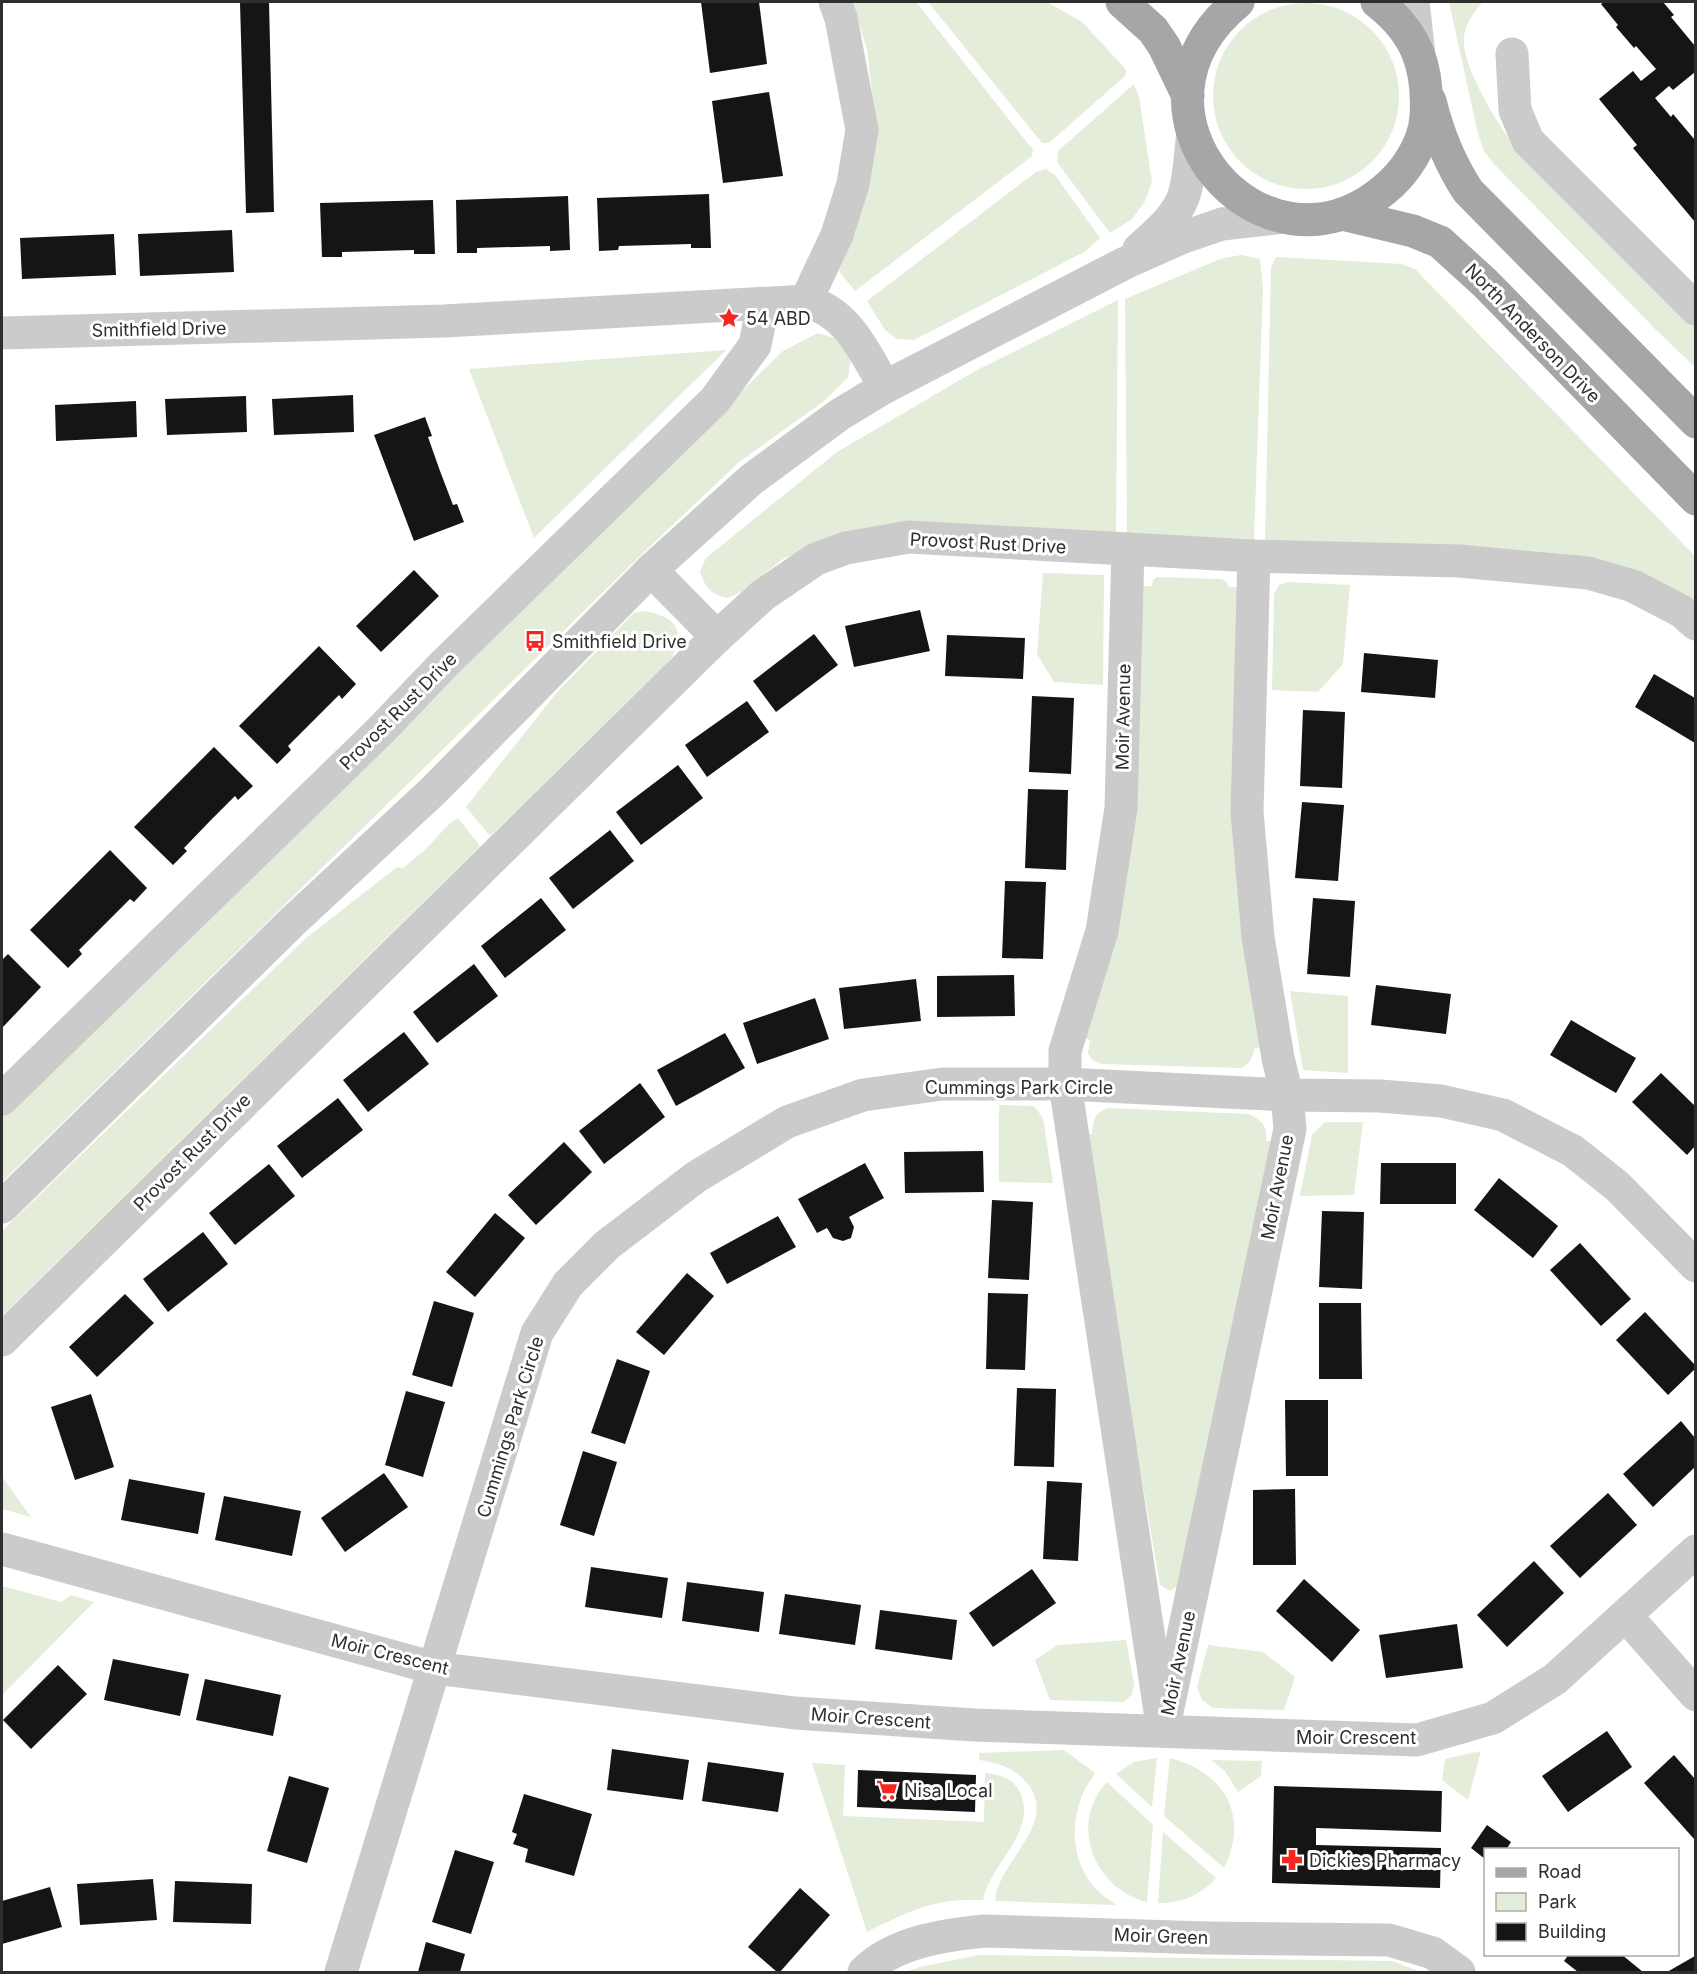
<svg xmlns="http://www.w3.org/2000/svg" width="1697" height="1974" font-family="Inter,sans-serif">
  <style>
    .green { fill: #e3edda }
    .building { fill: #151515 }
    .lines { fill: none; stroke-linecap: round; stroke-linejoin: round }
    .minor { stroke: #cbcbcb; stroke-width: 33 }
    .tertiary { stroke: #cbcbcb; stroke-width: 33 }
    .primary { stroke: #a6a6a6; stroke-width: 33 }
    .labels { text-anchor: middle; dominant-baseline: central; stroke-width: 6; stroke-linejoin: round; paint-order: stroke }
    .poi-label { font-size: 18px; fill: #2e2e2e; stroke: #fff; text-anchor: start }
    .street-label { font-size: 18px; fill: #2e2e2e; stroke: #fff }
  </style>
  <rect width="100%" height="100%" fill="#fff"/>
  <!-- green -->
  <g class="green">
    <path d="M 852,2 L 916,2 L 1033,150 L 1032,156 L 855,291 L 839,271 L 855,234 L 870,171 L 874,110 L 867,49 Z"/>
    <path d="M 928,2 L 1047,2 L 1082,22 L 1122,65 L 1126,70 L 1125,76 L 1049,143 L 1042,143 Z"/>
    <path d="M 1449,2 L 1481,2 L 1481,4 C 1473,14 1465,24 1464,37 C 1461,64 1494,117 1509,139 L 1695,327 L 1695,367 L 1657,331 L 1493,163 L 1484,151 L 1478,134 Z"/>
    <circle cx="1306" cy="96" r="93"/>
    <path d="M 1134,84 L 1139,97 L 1152,182 L 1144,203 L 1132,219 L 1110,233 L 1057,162 L 1058,151 Z"/>
    <path d="M 1046,169 L 1055,175 L 1100,238 L 1086,251 L 914,340 L 897,339 L 885,330 L 867,301 L 1036,172 Z"/>
    <path d="M 1241,255 L 1260,259 L 1263,288 L 1254,539 L 1127,534 L 1125,299 L 1220,259 Z"/>
    <path d="M 1276,257 L 1401,264 L 1415,269 L 1695,556 L 1695,605 L 1265,541 L 1271,267 Z"/>
    <path d="M 1118,300 L 1116,533 L 836,537 L 783,559 L 741,592 L 728,598 C 711,594 705,588 700,571 L 706,558 L 837,452 L 977,370 Z"/>
    <path d="M 818,333 L 841,340 L 851,358 L 848,377 L 824,401 L 739,462 L 640,556 L 2,1182 L 2,1115 L 783,351 Z"/>
    <path d="M 726,350 L 534,538 L 469,369 Z"/>
    <path d="M 1043,573 L 1104,575 L 1103,685 L 1054,682 L 1037,654 Z"/>
    <path d="M 1157,577 L 1221,579 L 1226,581 L 1229,587 L 1238,587 L 1262,1047 L 1254,1049 C 1253,1058 1250,1063 1242,1068 L 1102,1064 L 1092,1060 L 1088,1053 L 1090,1040 L 1084,1038 L 1143,586 L 1152,586 L 1153,580 Z"/>
    <path d="M 1288,582 L 1350,585 L 1343,664 L 1318,692 L 1272,690 L 1274,594 L 1279,585 Z"/>
    <path d="M 643,611 C 675,616 686,629 671,659 L 490,836 L 466,807 L 558,691 L 634,613 Z"/>
    <path d="M 458,818 L 480,846 L 2,1316 L 2,1231 L 305,939 L 397,867 L 403,868 L 425,850 L 449,824 Z"/>
    <path d="M 1290,991 L 1348,996 L 1348,1073 L 1303,1070 Z"/>
    <path d="M 999,1105 L 1034,1106 L 1043,1118 L 1053,1183 L 999,1182 Z"/>
    <path d="M 1107,1108 L 1249,1114 C 1263,1121 1267,1125 1266,1141 L 1276,1142 L 1178,1586 L 1170,1591 L 1160,1585 L 1087,1159 L 1086,1134 L 1092,1134 C 1093,1121 1094,1114 1107,1108 Z"/>
    <path d="M 1325,1122 L 1363,1122 L 1354,1195 L 1300,1196 L 1312,1135 Z"/>
    <path d="M 2,1472 L 3,1478 L 31,1517 L 2,1509 Z"/>
    <path d="M 2,1586 L 61,1602 L 71,1595 L 94,1602 L 2,1695 Z"/>
    <path d="M 1126,1640 L 1134,1684 L 1132,1694 L 1124,1702 L 1050,1700 L 1035,1660 L 1058,1645 Z"/>
    <path d="M 1208,1645 L 1263,1652 L 1295,1677 L 1284,1710 L 1213,1708 L 1202,1700 L 1197,1687 Z"/>
    <path d="M 1064,1750 L 1095,1773 C 1090,1781 1084,1789 1081,1798 C 1070,1829 1073,1862 1094,1887 C 1100,1894 1109,1899 1116,1905 L 995,1901 C 997,1863 1056,1826 1030,1787 C 1018,1769 1000,1763 979,1760 L 979,1753 Z"/>
    <path d="M 1481,1751 L 1468,1800 L 1442,1780 L 1445,1759 Z"/>
    <path d="M 1157,1758 L 1152,1807 L 1116,1774 L 1134,1762 Z"/>
    <path d="M 1170,1758 C 1224,1772 1250,1815 1224,1868 L 1164,1816 Z"/>
    <path d="M 1211,1760 L 1262,1761 L 1261,1776 L 1238,1792 L 1225,1771 Z"/>
    <path d="M 812,1763 L 845,1765 L 843,1816 L 984,1822 L 985,1773 C 999,1774 1013,1778 1020,1792 C 1038,1832 990,1864 983,1900 C 935,1898 909,1911 867,1932 Z"/>
    <path d="M 1107,1782 L 1153,1825 L 1147,1902 C 1094,1889 1068,1824 1107,1782 Z"/>
    <path d="M 1163,1832 L 1216,1878 C 1200,1896 1181,1903 1158,1903 Z"/>
    <path d="M 979,1955 L 1392,1961 L 1421,1972 L 905,1972 L 920,1967 Z"/>
  </g>
  <!-- building -->
  <g class="building">
    <path d="M 269,2 L 274,212 L 246,213 L 240,3 Z"/>
    <path d="M 701,2 L 759,2 L 767,64 L 710,73 Z"/>
    <path d="M 1604,2 L 1663,2 L 1674,15 L 1671,17 L 1695,46 L 1695,72 L 1673,90 L 1669,86 L 1655,98 L 1671,117 L 1673,114 L 1695,140 L 1695,222 L 1633,148 L 1637,145 L 1599,99 L 1633,71 L 1641,81 L 1656,69 L 1636,46 L 1634,48 L 1616,27 L 1618,25 L 1601,4 Z"/>
    <path d="M 769,92 L 783,176 L 723,183 L 712,101 Z"/>
    <path d="M 709,194 L 711,248 L 691,248 L 691,244 L 619,246 L 618,250 L 599,251 L 597,198 Z"/>
    <path d="M 568,196 L 570,250 L 550,251 L 550,246 L 477,248 L 477,253 L 457,253 L 456,200 Z"/>
    <path d="M 433,200 L 435,254 L 414,254 L 414,250 L 342,252 L 342,257 L 322,257 L 320,203 Z"/>
    <path d="M 232,230 L 234,272 L 140,276 L 138,234 Z"/>
    <path d="M 114,234 L 116,275 L 22,279 L 20,238 Z"/>
    <path d="M 353,395 L 354,432 L 274,435 L 272,399 Z"/>
    <path d="M 246,396 L 247,432 L 167,435 L 165,399 Z"/>
    <path d="M 136,401 L 137,437 L 56,441 L 55,405 Z"/>
    <path d="M 425,417 L 432,436 L 428,437 L 440,471 L 453,505 L 457,504 L 464,522 L 414,541 L 374,435 Z"/>
    <path d="M 414,570 L 439,596 L 381,652 L 356,626 Z"/>
    <path d="M 920,610 L 930,651 L 854,667 L 845,626 Z"/>
    <path d="M 814,634 L 838,665 L 776,712 L 753,681 Z"/>
    <path d="M 947,635 L 1025,638 L 1023,679 L 945,676 Z"/>
    <path d="M 319,646 L 356,684 L 342,699 L 339,695 L 288,746 L 291,750 L 277,764 L 239,726 Z"/>
    <path d="M 1364,653 L 1438,660 L 1435,698 L 1361,692 Z"/>
    <path d="M 1654,674 L 1695,698 L 1695,743 L 1635,707 Z"/>
    <path d="M 1032,696 L 1074,698 L 1071,774 L 1029,772 Z"/>
    <path d="M 747,701 L 769,732 L 707,777 L 685,745 Z"/>
    <path d="M 1303,710 L 1345,712 L 1342,788 L 1300,786 Z"/>
    <path d="M 214,747 L 253,786 L 238,800 L 235,796 L 209,822 L 184,848 L 187,851 L 173,865 L 134,827 Z"/>
    <path d="M 678,765 L 703,798 L 641,845 L 616,812 Z"/>
    <path d="M 1028,789 L 1068,790 L 1066,870 L 1025,868 Z"/>
    <path d="M 1302,802 L 1344,805 L 1338,881 L 1295,878 Z"/>
    <path d="M 610,830 L 634,861 L 573,909 L 549,878 Z"/>
    <path d="M 110,850 L 147,888 L 134,902 L 130,899 L 79,950 L 82,954 L 68,968 L 30,930 Z"/>
    <path d="M 1005,881 L 1046,882 L 1043,959 L 1002,958 Z"/>
    <path d="M 541,898 L 566,930 L 505,978 L 481,946 Z"/>
    <path d="M 1313,898 L 1355,901 L 1350,977 L 1307,974 Z"/>
    <path d="M 8,954 L 41,987 L 2,1028 L 2,960 Z"/>
    <path d="M 474,964 L 498,996 L 437,1043 L 413,1012 Z"/>
    <path d="M 1014,975 L 1015,1016 L 937,1017 L 937,976 Z"/>
    <path d="M 916,979 L 921,1021 L 844,1029 L 839,988 Z"/>
    <path d="M 1376,985 L 1451,994 L 1446,1034 L 1371,1025 Z"/>
    <path d="M 815,998 L 829,1039 L 757,1064 L 743,1023 Z"/>
    <path d="M 1571,1020 L 1636,1058 L 1616,1093 L 1550,1055 Z"/>
    <path d="M 404,1032 L 429,1064 L 368,1112 L 343,1080 Z"/>
    <path d="M 725,1033 L 745,1068 L 676,1106 L 657,1070 Z"/>
    <path d="M 1661,1073 L 1695,1106 L 1695,1146 L 1687,1155 L 1632,1102 Z"/>
    <path d="M 640,1083 L 665,1117 L 604,1164 L 579,1131 Z"/>
    <path d="M 338,1098 L 363,1130 L 302,1178 L 277,1146 Z"/>
    <path d="M 564,1142 L 592,1172 L 536,1225 L 508,1195 Z"/>
    <path d="M 983,1151 L 984,1192 L 905,1193 L 904,1152 Z"/>
    <path d="M 865,1163 L 884,1198 L 849,1217 L 854,1227 L 851,1238 L 843,1241 L 833,1238 L 827,1228 L 817,1233 L 798,1199 Z"/>
    <path d="M 1381,1163 L 1456,1163 L 1456,1204 L 1380,1204 Z"/>
    <path d="M 269,1164 L 295,1196 L 235,1245 L 209,1213 Z"/>
    <path d="M 1499,1178 L 1558,1226 L 1533,1258 L 1474,1210 Z"/>
    <path d="M 992,1200 L 1033,1202 L 1029,1280 L 988,1278 Z"/>
    <path d="M 1322,1211 L 1364,1212 L 1362,1289 L 1319,1287 Z"/>
    <path d="M 495,1213 L 525,1238 L 475,1297 L 446,1272 Z"/>
    <path d="M 778,1216 L 796,1247 L 727,1284 L 710,1253 Z"/>
    <path d="M 203,1232 L 228,1264 L 168,1312 L 143,1279 Z"/>
    <path d="M 1580,1243 L 1631,1299 L 1601,1326 L 1550,1270 Z"/>
    <path d="M 687,1273 L 714,1296 L 664,1355 L 636,1332 Z"/>
    <path d="M 988,1293 L 1028,1294 L 1025,1370 L 986,1369 Z"/>
    <path d="M 125,1294 L 154,1323 L 97,1377 L 69,1347 Z"/>
    <path d="M 434,1301 L 474,1313 L 452,1387 L 412,1375 Z"/>
    <path d="M 1319,1303 L 1361,1303 L 1362,1379 L 1319,1379 Z"/>
    <path d="M 1645,1312 L 1695,1365 L 1695,1369 L 1668,1395 L 1616,1340 Z"/>
    <path d="M 617,1359 L 650,1371 L 625,1444 L 591,1433 Z"/>
    <path d="M 1017,1388 L 1056,1389 L 1054,1467 L 1014,1466 Z"/>
    <path d="M 406,1391 L 445,1402 L 423,1477 L 385,1465 Z"/>
    <path d="M 91,1394 L 114,1467 L 75,1480 L 51,1407 Z"/>
    <path d="M 1285,1400 L 1328,1400 L 1328,1476 L 1286,1476 Z"/>
    <path d="M 1681,1421 L 1695,1438 L 1695,1467 L 1653,1507 L 1623,1474 Z"/>
    <path d="M 583,1451 L 617,1462 L 594,1536 L 560,1525 Z"/>
    <path d="M 384,1473 L 408,1507 L 345,1552 L 321,1518 Z"/>
    <path d="M 129,1479 L 205,1493 L 198,1534 L 121,1520 Z"/>
    <path d="M 1047,1481 L 1082,1483 L 1078,1561 L 1043,1559 Z"/>
    <path d="M 1295,1489 L 1296,1565 L 1253,1565 L 1253,1490 Z"/>
    <path d="M 1608,1493 L 1637,1525 L 1580,1578 L 1550,1546 Z"/>
    <path d="M 224,1496 L 301,1511 L 292,1556 L 215,1540 Z"/>
    <path d="M 1534,1561 L 1564,1593 L 1507,1647 L 1477,1615 Z"/>
    <path d="M 591,1567 L 668,1578 L 662,1618 L 585,1607 Z"/>
    <path d="M 1032,1569 L 1056,1603 L 993,1647 L 969,1613 Z"/>
    <path d="M 1304,1579 L 1360,1630 L 1332,1662 L 1276,1611 Z"/>
    <path d="M 687,1582 L 764,1592 L 759,1632 L 682,1621 Z"/>
    <path d="M 785,1594 L 861,1605 L 855,1645 L 779,1634 Z"/>
    <path d="M 880,1610 L 957,1620 L 952,1660 L 875,1649 Z"/>
    <path d="M 1457,1624 L 1463,1668 L 1386,1678 L 1379,1635 Z"/>
    <path d="M 113,1659 L 189,1674 L 180,1716 L 104,1700 Z"/>
    <path d="M 58,1665 L 87,1694 L 31,1749 L 3,1720 Z"/>
    <path d="M 205,1679 L 281,1695 L 273,1736 L 196,1720 Z"/>
    <path d="M 1607,1731 L 1632,1767 L 1568,1812 L 1542,1776 Z"/>
    <path d="M 612,1749 L 689,1760 L 683,1800 L 607,1790 Z"/>
    <path d="M 1674,1755 L 1695,1779 L 1695,1840 L 1644,1783 Z"/>
    <path d="M 708,1762 L 784,1773 L 778,1812 L 702,1801 Z"/>
    <path d="M 858,1770 L 976,1775 L 975,1812 L 857,1807 Z"/>
    <path d="M 289,1776 L 329,1788 L 307,1863 L 267,1851 Z"/>
    <path d="M 1274,1786 L 1442,1791 L 1441,1832 L 1316,1828 L 1316,1845 L 1441,1848 L 1440,1888 L 1272,1883 Z"/>
    <path d="M 524,1794 L 592,1814 L 574,1876 L 525,1862 L 528,1849 L 513,1844 L 517,1834 L 512,1832 Z"/>
    <path d="M 1487,1825 L 1511,1842 L 1506,1850 L 1485,1850 L 1485,1859 L 1471,1848 Z"/>
    <path d="M 455,1850 L 494,1862 L 471,1934 L 432,1922 Z"/>
    <path d="M 153,1879 L 157,1920 L 80,1925 L 77,1884 Z"/>
    <path d="M 175,1881 L 252,1884 L 251,1924 L 173,1922 Z"/>
    <path d="M 50,1887 L 62,1927 L 2,1944 L 2,1901 Z"/>
    <path d="M 800,1888 L 830,1915 L 780,1972 L 777,1972 L 748,1947 Z"/>
    <path d="M 426,1942 L 465,1954 L 460,1972 L 418,1972 Z"/>
    <path d="M 1569,1954 L 1621,1954 L 1643,1972 L 1578,1972 L 1564,1961 Z"/>
    <path d="M 1695,1956 L 1695,1972 L 1667,1972 Z"/>
  </g>
  <g class="lines">
    <!-- minor -->
    <g class="minor">
      <path d="M 1512,54 L 1515,110 L 1528,141 L 1696,309"/>
      <path d="M 806,301 L 837,235 L 853,184 L 862,130 L 841,18 L 835,2"/>
      <path d="M 2,333 L 444,321 L 806,301 C 849,313 864,352 885,387"/>
      <path d="M 1128,549 L 1121,808 L 1102,931 L 1065,1051 L 1065,1084 L 1163,1731"/>
      <path d="M 651,570 L 717,637"/>
      <path d="M 2,1099 L 381,730 L 444,664 L 715,400 L 755,345 L 763,304"/>
      <path d="M 2,1340 L 717,637 L 763,595 L 816,559 L 846,548 L 909,537 L 1254,556 L 1459,561 L 1588,573 L 1633,586 L 1681,611 L 1696,624"/>
      <path d="M 2,1549 L 434,1668 L 795,1713 L 974,1725 L 1417,1740 L 1493,1718 L 1555,1679 L 1696,1551"/>
      <path d="M 1626,1616 L 1696,1695"/>
      <path d="M 1167,1712 L 1290,1129 L 1287,1095 L 1278,1058 L 1258,937 L 1247,812 L 1254,556"/>
      <path d="M 341,1972 L 537,1333 L 568,1284 L 607,1245 L 696,1177 L 787,1122 L 863,1095 L 943,1084 L 1065,1084 L 1287,1095 L 1380,1096 L 1441,1101 L 1503,1115 L 1573,1151 L 1617,1186 L 1696,1266"/>
      <path d="M 864,1972 C 894,1942 944,1935 985,1931 L 1207,1938 L 1389,1940 L 1433,1953 L 1459,1972"/>
    </g>
    <!-- tertiary -->
    <g class="tertiary">
      <path d="M 1413,2 L 1419,55"/>
      <path d="M 1139,249 C 1156,234 1177,217 1184,195 C 1190,176 1190,153 1193,133"/>
      <path d="M 2,1207 L 291,923 L 433,791 L 651,570 L 752,479 L 839,415 L 885,387 L 1125,263 L 1181,238 L 1222,224 L 1284,217"/>
    </g>
    <!-- primary -->
    <g class="primary">
      <path d="M 1122,2 L 1153,30 L 1164,46 L 1188,96"/>
      <path d="M 1238,2 C 1105,111 1263,291 1384,190 C 1405,173 1424,145 1426,117 C 1429,67 1417,33 1377,2"/>
      <path d="M 1430,101 C 1438,134 1449,162 1468,191 L 1696,422"/>
      <path d="M 1342,214 L 1413,231 L 1440,242 L 1485,283 L 1696,499"/>
    </g>
  </g>
  <!-- icons -->
  <defs>
    <symbol id="sight-bare" viewBox="-9 -9 18 18"><path d="M0-6L1.8-2.2L6-1.7L2.9 1.2L3.7 5.4L0 3.3L-3.7 5.4L-2.9 1.2L-6-1.7L-1.8-2.2Z" fill="#f52520" stroke="#fff" stroke-width="2.5" paint-order="stroke"/></symbol>
    <symbol id="bus-bare" viewBox="-9 -9 18 18"><path d="M-5-6H5V4H4V6H2V4H-2V6H-4V4H-5ZM-3.5-4V0h7V-4ZM-3.5 1.2v1.5H-2V1.2ZM2 1.2v1.5H3.5V1.2Z" fill="#f52520" stroke="#fff" stroke-width="2.5" paint-order="stroke"/></symbol>
    <symbol id="supermarket-bare" viewBox="-9 -9 18 18"><path d="M-6-5.5h2.5l.6 2H6L4.5 2H-2.5L-4.4-4H-6ZM-1.5 3.2a1.3 1.3 0 1 0 .1 0ZM3 3.2a1.3 1.3 0 1 0 .1 0Z" fill="#f52520" stroke="#fff" stroke-width="2.5" paint-order="stroke"/></symbol>
    <symbol id="pharmacy-bare" viewBox="-9 -9 18 18"><path d="M-2-6h4v4h4v4h-4v4h-4v-4h-4v-4h4Z" fill="#f52520" stroke="#fff" stroke-width="2.5" paint-order="stroke"/></symbol>
  </defs>
  <g fill-rule="evenodd">
    <use href="#sight-bare" x="714" y="303" width="30" height="30"/>
    <use href="#bus-bare" x="520" y="626" width="30" height="30"/>
    <use href="#supermarket-bare" x="872" y="1775" width="30" height="30"/>
    <use href="#pharmacy-bare" x="1277" y="1845" width="30" height="30"/>
  </g>
  <g class="labels">
    <!-- poi labels -->
    <g class="poi-label">
      <text x="746" y="318">54 ABD</text>
      <text x="552" y="641">Smithfield Drive</text>
      <text x="904" y="1790">Nisa Local</text>
      <text x="1309" y="1860">Dickies Pharmacy</text>
    </g>
    <!-- street labels -->
    <g class="street-label">
      <text transform="translate(159 329) rotate(-1)">Smithfield Drive</text>
      <text transform="translate(1533 333) rotate(46)">North Anderson Drive</text>
      <text transform="translate(988 543) rotate(3)">Provost Rust Drive</text>
      <text transform="translate(398 711) rotate(-45)">Provost Rust Drive</text>
      <text transform="translate(1123 717) rotate(-89)">Moir Avenue</text>
      <text x="1019" y="1087">Cummings Park Circle</text>
      <text transform="translate(192 1152) rotate(-45)">Provost Rust Drive</text>
      <text transform="translate(1277 1187) rotate(-79)">Moir Avenue</text>
      <text transform="translate(510 1427) rotate(-73)">Cummings Park Circle</text>
      <text transform="translate(390 1654) rotate(14)">Moir Crescent</text>
      <text transform="translate(1178 1663) rotate(-78)">Moir Avenue</text>
      <text transform="translate(871 1718) rotate(4)">Moir Crescent</text>
      <text x="1356" y="1737">Moir Crescent</text>
      <text transform="translate(1161 1936) rotate(2)">Moir Green</text>
    </g>
  </g>
  <!-- border -->
  <rect width="1697" height="1974" fill="none" stroke="#2e2e2e" stroke-width="6"/>
  <!-- legend -->
  <rect x="1484" y="1848" width="195" height="108" fill="#ffffff" stroke="#ababab" stroke-width="1.5"/>
  <rect x="1496" y="1868" width="30" height="9" fill="#a6a6a6" stroke="#ababab" stroke-width="1.5"/>
  <text x="1538" y="1878" font-size="18" fill="#2e2e2e">Road</text>
  <rect x="1496" y="1893" width="30" height="18" fill="#e3edda" stroke="#ababab" stroke-width="1.5"/>
  <text x="1538" y="1908" font-size="18" fill="#2e2e2e">Park</text>
  <rect x="1496" y="1923" width="30" height="18" fill="#151515" stroke="#ababab" stroke-width="1.5"/>
  <text x="1538" y="1938" font-size="18" fill="#2e2e2e">Building</text>
</svg>
